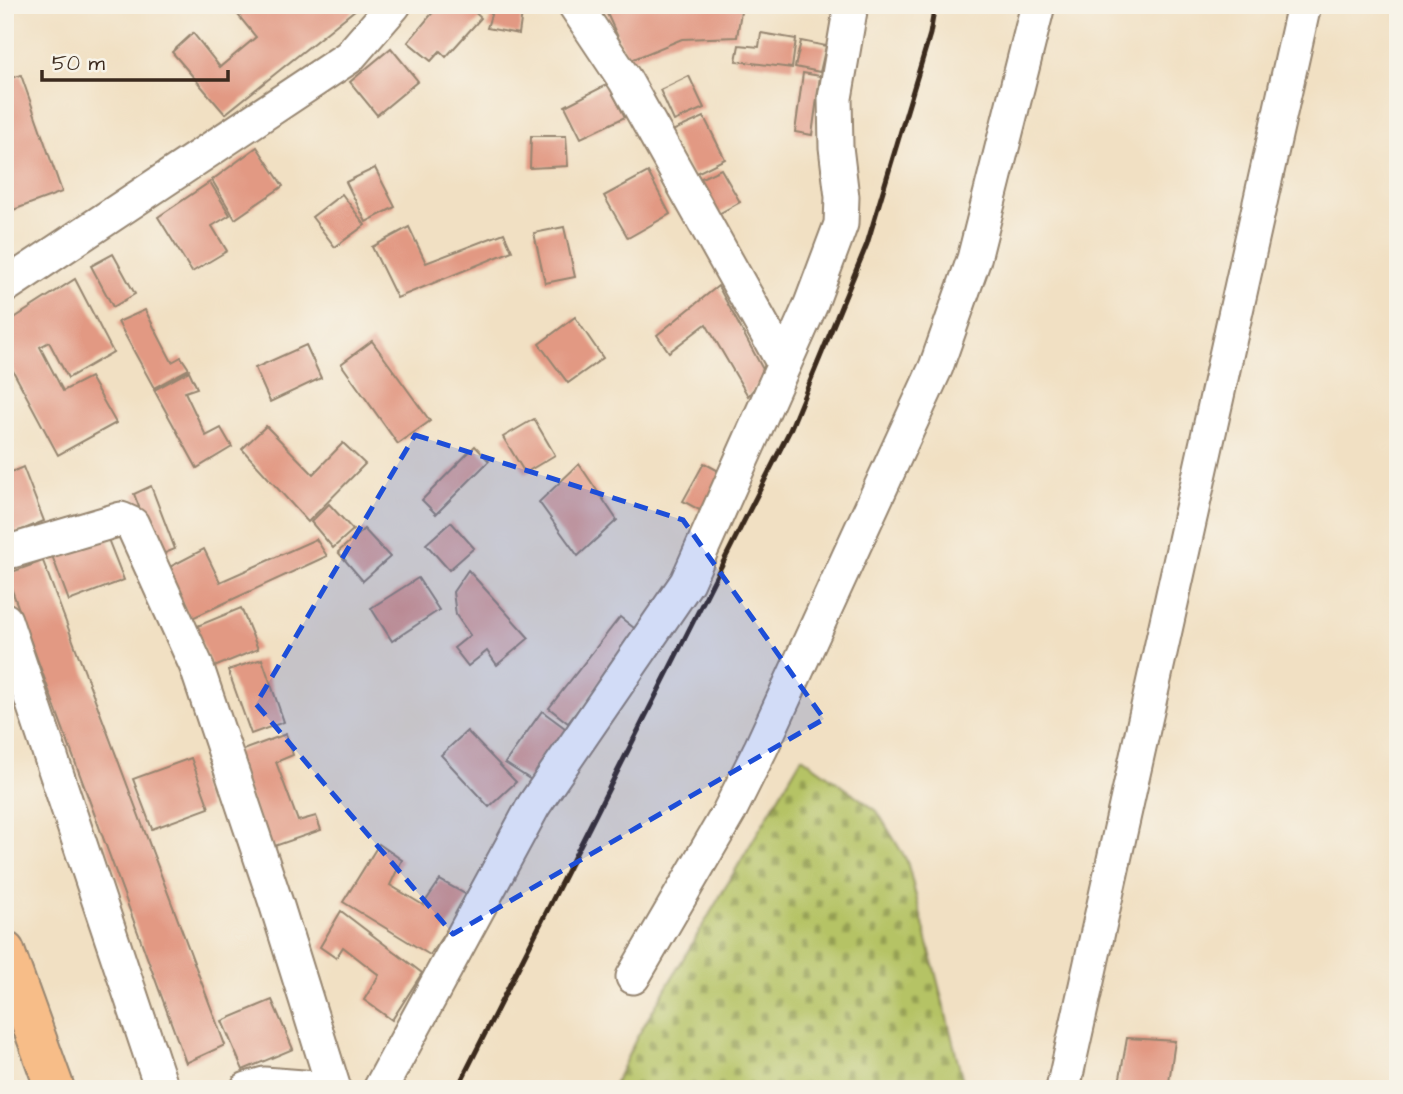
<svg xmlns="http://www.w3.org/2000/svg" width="1403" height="1094" font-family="'Architects Daughter',sans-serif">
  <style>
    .cemetery { fill: url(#cemetery-stones); stroke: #787642; stroke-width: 2 }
    .building { fill: #e29983 }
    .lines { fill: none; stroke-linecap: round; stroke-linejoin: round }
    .minor-casing { stroke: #968570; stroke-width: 37 }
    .major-casing { stroke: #968570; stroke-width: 42 }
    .minor { stroke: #fff; stroke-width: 33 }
    .major { stroke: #f7bd88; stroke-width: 38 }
    .rail { stroke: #3b2a1e; stroke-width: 5 }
    .marked { fill: #1d4ed8; fill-opacity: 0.2; stroke: #1d4ed8; stroke-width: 5; stroke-dasharray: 14 9; stroke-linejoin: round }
  </style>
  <defs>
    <pattern id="cemetery-stones" width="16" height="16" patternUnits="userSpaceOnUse" patternTransform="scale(1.75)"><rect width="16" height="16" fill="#b5c365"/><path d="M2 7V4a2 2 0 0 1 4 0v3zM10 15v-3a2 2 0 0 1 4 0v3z" fill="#949f53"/></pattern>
  </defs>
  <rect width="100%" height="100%" fill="#f7f3e8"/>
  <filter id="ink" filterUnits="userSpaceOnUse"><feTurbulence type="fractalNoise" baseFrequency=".0143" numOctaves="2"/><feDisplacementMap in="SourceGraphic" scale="14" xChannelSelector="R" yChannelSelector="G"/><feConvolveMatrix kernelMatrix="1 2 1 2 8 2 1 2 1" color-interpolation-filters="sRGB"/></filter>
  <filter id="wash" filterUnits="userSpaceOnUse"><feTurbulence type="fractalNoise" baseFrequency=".00686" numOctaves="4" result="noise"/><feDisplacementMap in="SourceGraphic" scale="28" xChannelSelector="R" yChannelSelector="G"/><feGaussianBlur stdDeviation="1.57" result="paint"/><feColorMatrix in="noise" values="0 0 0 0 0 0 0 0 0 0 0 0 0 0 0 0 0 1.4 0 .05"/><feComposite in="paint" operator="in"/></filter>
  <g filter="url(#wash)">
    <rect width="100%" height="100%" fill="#f1e0c3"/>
    <!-- cemetery -->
    <path class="cemetery" d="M 802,757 L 877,811 L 907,861 L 965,1089 L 612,1089 L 636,1039 Z"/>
    <g id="blocks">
      <!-- building -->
      <g class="building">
        <path d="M 230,5 L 361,5 L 225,114 L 172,52 L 193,33 L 220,67 L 256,37 Z"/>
        <path d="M 439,5 L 467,5 L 481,18 L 446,57 L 440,51 L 431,61 L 408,42 Z"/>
        <path d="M 494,5 L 553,5 L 553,13 L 522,13 L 519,34 L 487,28 Z"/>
        <path d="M 603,5 L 742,5 L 737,37 L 682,39 L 629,61 Z"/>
        <path d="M 761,33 L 796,39 L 792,68 L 736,61 L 739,45 L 759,47 Z"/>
        <path d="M 801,41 L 826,46 L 820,72 L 795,67 Z"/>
        <path d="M 391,48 L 418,81 L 377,115 L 350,82 Z"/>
        <path d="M 803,73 L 820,76 L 812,135 L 795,132 Z"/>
        <path d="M 21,75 L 62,192 L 5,213 L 5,80 Z"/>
        <path d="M 689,76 L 704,108 L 674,121 L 660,90 Z"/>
        <path d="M 608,84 L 625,117 L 581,138 L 565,106 Z"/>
        <path d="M 704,117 L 725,159 L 693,175 L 672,131 Z"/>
        <path d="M 531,136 L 566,136 L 568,166 L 530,168 Z"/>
        <path d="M 257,147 L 283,186 L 235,219 L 212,180 Z"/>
        <path d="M 375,168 L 395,207 L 366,222 L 346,182 Z"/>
        <path d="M 721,169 L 740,202 L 713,217 L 695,181 Z"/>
        <path d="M 648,172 L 670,214 L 628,238 L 604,196 Z"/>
        <path d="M 210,182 L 230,215 L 212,226 L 227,251 L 192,272 L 158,217 Z"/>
        <path d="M 342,194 L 365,225 L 335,247 L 312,217 Z"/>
        <path d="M 409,227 L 426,263 L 504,233 L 512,251 L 397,298 L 372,247 Z"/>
        <path d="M 564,227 L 575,277 L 545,283 L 534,233 Z"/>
        <path d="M 113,254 L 135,294 L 113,307 L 91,266 Z"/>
        <path d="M 75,279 L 113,352 L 68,378 L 49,342 L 40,347 L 63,391 L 90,377 L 116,423 L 58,455 L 5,356 L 5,324 Z"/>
        <path d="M 718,286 L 766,375 L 748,396 L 706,324 L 669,352 L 657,335 Z"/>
        <path d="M 145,310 L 172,362 L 181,357 L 189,369 L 154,388 L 118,322 Z"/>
        <path d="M 575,317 L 603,358 L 568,383 L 539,344 Z"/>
        <path d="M 372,341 L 430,421 L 398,444 L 341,364 Z"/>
        <path d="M 306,345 L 321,378 L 270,402 L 255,368 Z"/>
        <path d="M 189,371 L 197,388 L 185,392 L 206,436 L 221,428 L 232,447 L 197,468 L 154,390 Z"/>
        <path d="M 534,419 L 555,455 L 525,473 L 503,437 Z"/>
        <path d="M 266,426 L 313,474 L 343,443 L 365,464 L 308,522 L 242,449 Z"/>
        <path d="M 475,446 L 489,461 L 436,514 L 422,500 Z"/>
        <path d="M 704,463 L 724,474 L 703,512 L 683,501 Z"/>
        <path d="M 579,464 L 617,520 L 578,556 L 539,502 Z"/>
        <path d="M 23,467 L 44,521 L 5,537 L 5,475 Z"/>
        <path d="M 151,486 L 175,549 L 158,556 L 134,494 Z"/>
        <path d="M 329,504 L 353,530 L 333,548 L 311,522 Z"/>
        <path d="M 451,522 L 474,548 L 449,570 L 426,544 Z"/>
        <path d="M 104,529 L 124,580 L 69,601 L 50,550 Z"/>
        <path d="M 364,529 L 390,557 L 363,581 L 338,552 Z"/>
        <path d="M 316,539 L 327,556 L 190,619 L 164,570 L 204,549 L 220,582 Z"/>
        <path d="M 43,561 L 225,1045 L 186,1063 L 6,574 Z"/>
        <path d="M 468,570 L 529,638 L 497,665 L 487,651 L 468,666 L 454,648 L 470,635 L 456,615 L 453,592 Z"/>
        <path d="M 418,578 L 439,610 L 392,641 L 371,608 Z"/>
        <path d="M 241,608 L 258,649 L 212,668 L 195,627 Z"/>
        <path d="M 620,617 L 639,632 L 568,723 L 549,708 Z"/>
        <path d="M 262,659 L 284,722 L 251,734 L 228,670 Z"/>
        <path d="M 542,711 L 569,731 L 536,783 L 505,763 Z"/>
        <path d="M 467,731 L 516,782 L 489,807 L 441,755 Z"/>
        <path d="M 286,734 L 293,755 L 276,762 L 298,821 L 316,816 L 321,830 L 269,848 L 232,754 Z"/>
        <path d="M 191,758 L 209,808 L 152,829 L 133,779 Z"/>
        <path d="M 379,844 L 402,860 L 390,885 L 423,905 L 440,880 L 469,896 L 430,955 L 343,902 Z"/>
        <path d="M 341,911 L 422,973 L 392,1020 L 364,1000 L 379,975 L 343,947 L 336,958 L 320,947 Z"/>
        <path d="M 272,1000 L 293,1049 L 243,1070 L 222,1021 Z"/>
        <path d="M 1127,1038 L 1175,1041 L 1168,1089 L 1118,1089 Z"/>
      </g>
    </g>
  </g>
  <g filter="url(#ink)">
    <use href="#blocks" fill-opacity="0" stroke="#968570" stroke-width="2"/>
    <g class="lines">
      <defs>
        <g id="minor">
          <path d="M 575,5 L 625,80 L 784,364"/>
          <path d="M 5,286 L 349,57 L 394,5"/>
          <path d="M 5,553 L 121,519 L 132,524 L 196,665 L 276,903 L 334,1089"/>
          <path d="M 5,620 L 162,1089"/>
          <path d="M 633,977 L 729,812 L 761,748 L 936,367 L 974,259 L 1038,5"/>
          <path d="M 247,1089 L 264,1084 L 329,1089"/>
          <path d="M 380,1089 L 534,805 L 687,582 L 811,304 L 841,224 L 842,197 L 836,147 L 835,98 L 851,5"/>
          <path d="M 1063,1089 L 1304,5"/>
        </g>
        <path id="major" d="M 5,951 L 55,1089"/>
      </defs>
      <!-- minor casing -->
      <use href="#minor" class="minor-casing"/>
      <!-- major casing -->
      <use href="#major" class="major-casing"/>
      <!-- minor -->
      <use href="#minor" class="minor"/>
      <!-- major -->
      <use href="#major" class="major"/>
      <!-- rail -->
      <path class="rail" d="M 457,1089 L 790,430 L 867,244 L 930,34 L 935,5"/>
    </g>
  </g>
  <!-- marked area -->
  <path class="marked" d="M 415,435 L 683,520 L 824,719 L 453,934 L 256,704 Z"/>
  <!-- margin -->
  <rect width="1403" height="1094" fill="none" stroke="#f7f3e8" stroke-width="28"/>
  <!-- scale -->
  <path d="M42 70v10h186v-10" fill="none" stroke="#3b2a1e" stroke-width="3.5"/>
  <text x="52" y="70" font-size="21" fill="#3b2a1e" stroke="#f7f3e8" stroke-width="5" paint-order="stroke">50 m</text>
</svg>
